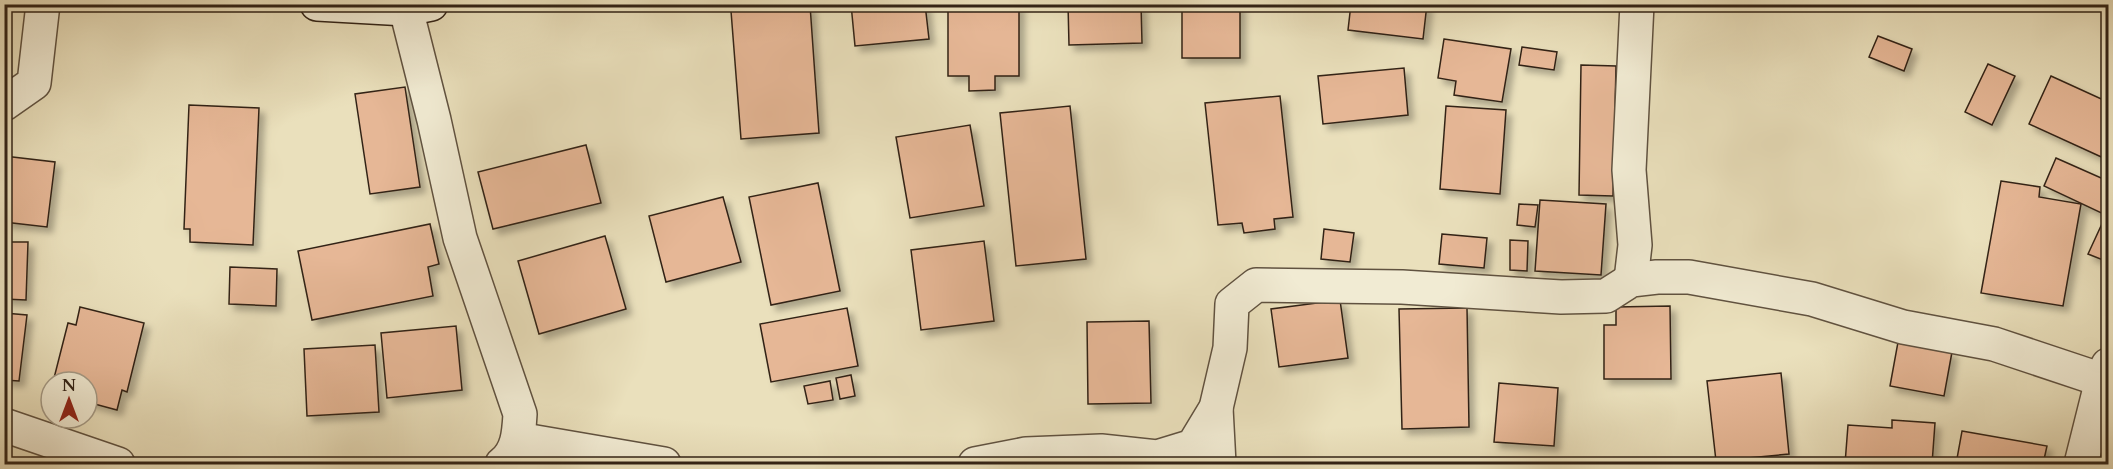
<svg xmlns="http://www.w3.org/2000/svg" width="2113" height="469" font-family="Cardo,serif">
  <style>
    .building { fill: #e6b796; stroke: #322316; stroke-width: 1.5; filter: url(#shadow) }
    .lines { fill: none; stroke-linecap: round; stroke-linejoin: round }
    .street-casing { stroke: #605240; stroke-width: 36 }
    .secondary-casing { stroke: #322316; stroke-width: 36 }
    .street { stroke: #f1ebd3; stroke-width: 33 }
    .secondary { stroke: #f1ebd3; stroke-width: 33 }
  </style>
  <defs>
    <filter id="shadow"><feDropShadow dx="5.5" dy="5.5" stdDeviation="3" flood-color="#0004"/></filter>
  </defs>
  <rect width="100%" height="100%" fill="#eae0bc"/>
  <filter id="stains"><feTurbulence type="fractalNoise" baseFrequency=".00333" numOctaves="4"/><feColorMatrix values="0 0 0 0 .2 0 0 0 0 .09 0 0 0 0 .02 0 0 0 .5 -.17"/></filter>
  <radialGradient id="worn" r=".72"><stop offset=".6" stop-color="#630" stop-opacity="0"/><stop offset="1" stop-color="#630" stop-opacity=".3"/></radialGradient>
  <!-- building -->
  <g class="building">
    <path d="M 851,4 L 925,4 L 929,39 L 855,46 Z"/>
    <path d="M 948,4 L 1019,4 L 1019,76 L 995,76 L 995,90 L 969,91 L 969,76 L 948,76 Z"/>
    <path d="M 1068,4 L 1141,4 L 1142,43 L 1069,45 Z"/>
    <rect x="1182" y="4" width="58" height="54"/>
    <path d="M 1351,4 L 1427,4 L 1423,39 L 1348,30 Z"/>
    <path d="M 810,5 L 819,133 L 741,139 L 731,11 Z"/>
    <path d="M 1878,36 L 1912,49 L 1904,71 L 1869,57 Z"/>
    <path d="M 1444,39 L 1511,49 L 1502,102 L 1454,95 L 1456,81 L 1438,78 Z"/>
    <path d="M 1522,47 L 1557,52 L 1554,70 L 1519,65 Z"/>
    <path d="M 1988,64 L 2015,76 L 1992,125 L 1965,112 Z"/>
    <path d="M 1581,65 L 1616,66 L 1613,196 L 1579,195 Z"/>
    <path d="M 1404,68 L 1408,115 L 1323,124 L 1318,76 Z"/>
    <path d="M 2051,76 L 2108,102 L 2108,160 L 2029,124 Z"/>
    <path d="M 405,87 L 420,187 L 370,194 L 355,94 Z"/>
    <path d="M 1280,96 L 1293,217 L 1274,219 L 1275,229 L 1244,233 L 1242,223 L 1218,225 L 1205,103 Z"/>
    <path d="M 189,105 L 259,108 L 253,245 L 190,242 L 190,229 L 184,229 Z"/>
    <path d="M 1070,106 L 1086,259 L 1016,266 L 1000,113 Z"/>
    <path d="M 1446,106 L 1506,110 L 1500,194 L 1440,189 Z"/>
    <path d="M 970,125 L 984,206 L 910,218 L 896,137 Z"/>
    <path d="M 586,145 L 601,203 L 493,229 L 478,172 Z"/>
    <path d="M 4,156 L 55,162 L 47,227 L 4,222 Z"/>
    <path d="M 2056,158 L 2108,181 L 2108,262 L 2088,254 L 2106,215 L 2044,186 Z"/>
    <path d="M 2001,181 L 2040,187 L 2039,197 L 2081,204 L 2063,306 L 1981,293 Z"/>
    <path d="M 818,183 L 840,291 L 771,305 L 749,197 Z"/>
    <path d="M 723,197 L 741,262 L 666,282 L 649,216 Z"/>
    <path d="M 1540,200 L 1606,204 L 1601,275 L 1535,271 Z"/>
    <path d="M 1519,204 L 1538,205 L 1535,227 L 1517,225 Z"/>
    <path d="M 430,224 L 439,264 L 428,267 L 433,296 L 312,320 L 298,251 Z"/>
    <path d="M 1324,229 L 1354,233 L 1350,262 L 1321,259 Z"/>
    <path d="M 1442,234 L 1487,238 L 1484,268 L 1439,264 Z"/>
    <path d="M 605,236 L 626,309 L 539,334 L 518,261 Z"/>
    <path d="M 1510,240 L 1528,241 L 1527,271 L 1510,270 Z"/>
    <path d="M 984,241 L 994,321 L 921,330 L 911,250 Z"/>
    <path d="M 4,242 L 28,242 L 26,300 L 4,299 Z"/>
    <path d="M 230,267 L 277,269 L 276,306 L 229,304 Z"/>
    <path d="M 1340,300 L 1348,358 L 1279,367 L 1271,309 Z"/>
    <path d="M 1670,306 L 1671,379 L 1604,379 L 1604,325 L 1616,325 L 1616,307 Z"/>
    <path d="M 80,307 L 144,323 L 127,392 L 122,390 L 117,410 L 87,402 L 87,382 L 53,382 L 68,323 L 76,325 Z"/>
    <path d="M 847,308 L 858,366 L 771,382 L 760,324 Z"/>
    <path d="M 1467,308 L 1469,427 L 1402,429 L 1399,309 Z"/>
    <path d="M 4,313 L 27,315 L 19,381 L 4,380 Z"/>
    <path d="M 1149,321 L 1151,403 L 1088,404 L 1087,322 Z"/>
    <path d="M 456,326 L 462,390 L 387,398 L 381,333 Z"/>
    <path d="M 1898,342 L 1952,352 L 1944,396 L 1890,386 Z"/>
    <path d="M 375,345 L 379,412 L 307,416 L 304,349 Z"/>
    <path d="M 1781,373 L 1789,454 L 1716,461 L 1707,381 Z"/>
    <path d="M 851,375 L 855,396 L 840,399 L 836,378 Z"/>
    <path d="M 830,381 L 833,400 L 808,404 L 804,386 Z"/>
    <path d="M 1499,383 L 1558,388 L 1554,446 L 1494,442 Z"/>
    <path d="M 1892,420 L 1935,423 L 1932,464 L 1845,464 L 1848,425 L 1892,428 Z"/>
    <path d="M 1962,431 L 2047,446 L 2043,464 L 1956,464 Z"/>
  </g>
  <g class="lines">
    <defs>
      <g id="street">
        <path d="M 406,9 L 434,120 L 460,238 L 520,414 C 519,432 518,452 502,464"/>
        <path d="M 4,104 L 34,83 L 43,4"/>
        <path d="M 1631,280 L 1635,245 L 1629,170 L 1637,4"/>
        <path d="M 1216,408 L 1219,464"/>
        <path d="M 4,425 L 118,464"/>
        <path d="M 518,439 L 664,464"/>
        <path d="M 975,464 L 1026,454 L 1101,451 L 1157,457 L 1193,446 L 1216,408 L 1230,348 L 1232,304 L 1256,285 L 1402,287 L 1561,297 L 1606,296 L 1631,280 L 1657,277 L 1689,277 L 1812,299 L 1903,327 L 1994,344 L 2102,380"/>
        <path d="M 2081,464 L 2102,380 L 2108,365"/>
      </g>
      <path id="secondary" d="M 317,4 L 406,9 L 431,4"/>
    </defs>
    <!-- street casing -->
    <use href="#street" class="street-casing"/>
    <!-- secondary casing -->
    <use href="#secondary" class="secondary-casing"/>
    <!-- street -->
    <use href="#street" class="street"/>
    <!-- secondary -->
    <use href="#secondary" class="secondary"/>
  </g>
  <!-- margin -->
  <rect width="2113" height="469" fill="none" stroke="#eae0bc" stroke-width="24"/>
  <rect x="6" y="6" width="2101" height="457" fill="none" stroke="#322316" stroke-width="3"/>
  <rect x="12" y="12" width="2089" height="445" fill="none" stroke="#322316" stroke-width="1.5"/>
  <!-- north arrow -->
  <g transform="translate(69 400)"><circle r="28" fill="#f1ebd3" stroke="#a59b87" stroke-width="1.5"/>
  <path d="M0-4.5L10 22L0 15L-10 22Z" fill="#8f2418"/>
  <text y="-9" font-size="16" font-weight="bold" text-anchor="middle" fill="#322316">N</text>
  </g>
  <rect width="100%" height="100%" filter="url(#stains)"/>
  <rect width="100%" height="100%" fill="url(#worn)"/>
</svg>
